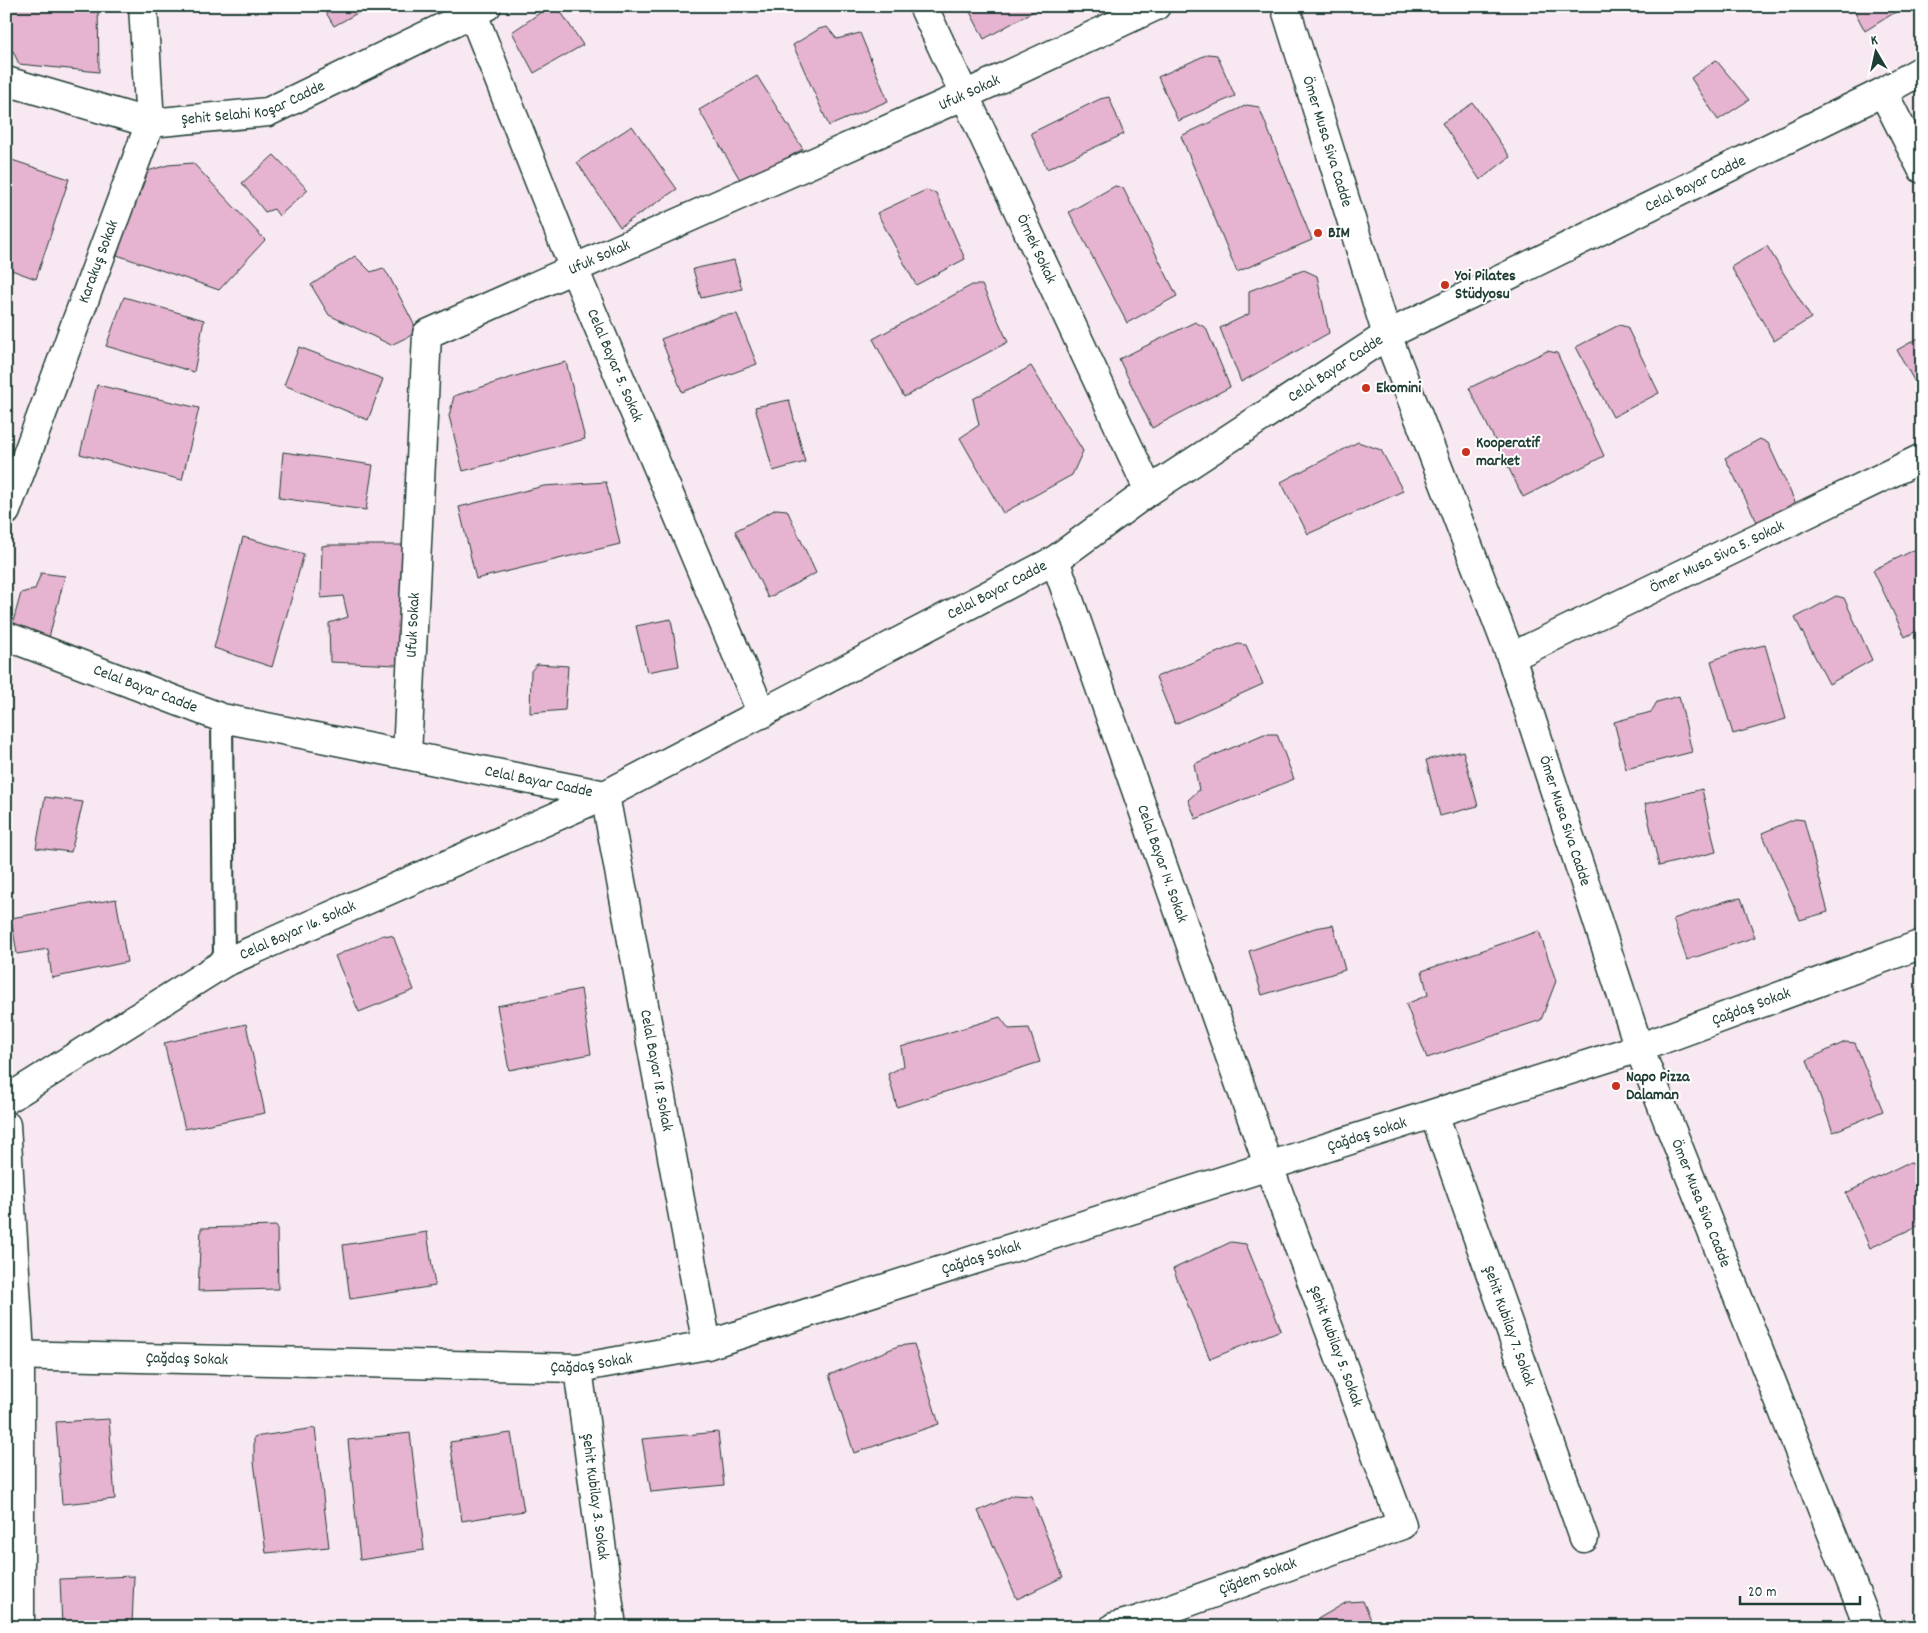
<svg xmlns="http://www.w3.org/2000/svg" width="1928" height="1633" font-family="Dekko,sans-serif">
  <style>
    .building { fill: #e6b3d1; stroke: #1f3d34 }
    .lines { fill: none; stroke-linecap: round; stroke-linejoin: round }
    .lane-casing { stroke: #1f3d34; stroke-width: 24 }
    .street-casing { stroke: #1f3d34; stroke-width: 31 }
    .secondary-casing { stroke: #1f3d34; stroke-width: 31 }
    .lane { stroke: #fff; stroke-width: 20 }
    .street { stroke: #fff; stroke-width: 28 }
    .secondary { stroke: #fff; stroke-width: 28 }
    .poi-dot { fill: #c8321e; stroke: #fff; stroke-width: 2 }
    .labels { text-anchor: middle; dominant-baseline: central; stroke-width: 4; stroke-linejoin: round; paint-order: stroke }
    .street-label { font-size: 16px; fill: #1f3d34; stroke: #fff }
    .poi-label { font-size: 16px; font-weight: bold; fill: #1f3d34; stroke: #fff; text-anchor: start }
  </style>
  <rect width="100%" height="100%" fill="#f8e8f1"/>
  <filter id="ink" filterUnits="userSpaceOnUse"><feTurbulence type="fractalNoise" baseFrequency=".02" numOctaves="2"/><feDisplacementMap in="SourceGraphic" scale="10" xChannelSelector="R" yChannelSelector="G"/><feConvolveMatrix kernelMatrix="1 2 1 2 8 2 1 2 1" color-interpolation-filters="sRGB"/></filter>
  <g filter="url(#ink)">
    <!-- building -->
    <g class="building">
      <path d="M 322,6 L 370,6 L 334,26 Z"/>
      <path d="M 550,6 L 557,6 L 583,45 L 534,73 L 512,32 Z"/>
      <path d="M 588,6 L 608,6 L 591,14 Z"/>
      <path d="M 967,6 L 1043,6 L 984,39 Z"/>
      <path d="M 1852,6 L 1901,6 L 1902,8 L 1865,31 Z"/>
      <path d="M 98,7 L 99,72 L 19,64 L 13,51 L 6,51 L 6,8 Z"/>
      <path d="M 827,27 L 837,39 L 860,33 L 888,101 L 829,126 L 793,45 L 819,29 Z"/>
      <path d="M 1208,54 L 1217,55 L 1235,96 L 1178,121 L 1158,77 Z"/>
      <path d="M 1716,60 L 1749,100 L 1718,120 L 1691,78 Z"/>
      <path d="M 757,76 L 803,149 L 742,183 L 699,110 Z"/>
      <path d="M 1109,97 L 1124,134 L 1047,169 L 1031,133 L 1100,99 Z"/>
      <path d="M 1473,103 L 1510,157 L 1480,180 L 1442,123 Z"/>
      <path d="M 1247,105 L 1259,107 L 1312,240 L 1237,272 L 1181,136 Z"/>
      <path d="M 632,126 L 677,189 L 620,227 L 577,162 Z"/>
      <path d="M 274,155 L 308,190 L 279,216 L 274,209 L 265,212 L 242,183 Z"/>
      <path d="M 6,158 L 69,179 L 36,279 L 6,268 Z"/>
      <path d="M 193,163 L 265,240 L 219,290 L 117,255 L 141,173 L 168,165 Z"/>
      <path d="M 1115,186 L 1123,188 L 1177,296 L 1127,323 L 1069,212 Z"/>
      <path d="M 926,190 L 936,193 L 965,259 L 916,285 L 877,213 Z"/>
      <path d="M 1767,246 L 1811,318 L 1774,341 L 1731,267 Z"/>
      <path d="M 355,256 L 371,272 L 383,268 L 389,276 L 418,332 L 391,345 L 329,315 L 311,285 Z"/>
      <path d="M 734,260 L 742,289 L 701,298 L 693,269 Z"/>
      <path d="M 1304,270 L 1317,276 L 1329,333 L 1241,382 L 1220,328 L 1249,314 L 1249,291 Z"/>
      <path d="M 972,285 L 982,285 L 1008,342 L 904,397 L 873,339 Z"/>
      <path d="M 124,297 L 204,320 L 194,372 L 106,346 Z"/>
      <path d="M 737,314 L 757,364 L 682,392 L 661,339 L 720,316 Z"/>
      <path d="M 1195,322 L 1206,328 L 1230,387 L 1152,428 L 1119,359 Z"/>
      <path d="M 1619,325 L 1627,327 L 1659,393 L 1613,417 L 1576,347 Z"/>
      <path d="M 1922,336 L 1922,395 L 1897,350 Z"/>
      <path d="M 299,347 L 383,379 L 368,420 L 284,385 Z"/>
      <path d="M 1547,351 L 1557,353 L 1604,456 L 1523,497 L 1469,388 Z"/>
      <path d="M 566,362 L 585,439 L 463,471 L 449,416 L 454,396 L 541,368 Z"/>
      <path d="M 1031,366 L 1083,451 L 1072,475 L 1003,513 L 960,438 L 979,425 L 973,399 Z"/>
      <path d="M 97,385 L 199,408 L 182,480 L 80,454 Z"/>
      <path d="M 789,400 L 805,462 L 773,471 L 755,407 Z"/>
      <path d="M 1760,439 L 1768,443 L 1796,504 L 1757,522 L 1725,458 Z"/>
      <path d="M 1358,442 L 1381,450 L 1403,491 L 1308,534 L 1281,482 Z"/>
      <path d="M 283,452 L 373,465 L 366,510 L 279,498 Z"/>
      <path d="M 606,482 L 620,544 L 476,579 L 459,507 L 544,486 Z"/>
      <path d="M 776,509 L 787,510 L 816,573 L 768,598 L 735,531 Z"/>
      <path d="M 243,537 L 304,554 L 272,667 L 214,648 Z"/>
      <path d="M 329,545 L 403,545 L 397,665 L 330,662 L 329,623 L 348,617 L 343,596 L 321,598 L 322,546 Z"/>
      <path d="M 1920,549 L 1922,553 L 1922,628 L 1905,637 L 1873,570 L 1914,550 Z"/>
      <path d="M 41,573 L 65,576 L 48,641 L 11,629 L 21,593 L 35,589 Z"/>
      <path d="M 1836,596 L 1844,598 L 1872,660 L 1829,684 L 1795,618 Z"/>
      <path d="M 671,619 L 679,666 L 647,672 L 636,626 Z"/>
      <path d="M 1238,644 L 1246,645 L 1263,684 L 1175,724 L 1156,677 Z"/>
      <path d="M 1765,645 L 1786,719 L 1733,734 L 1711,661 L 1738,651 Z"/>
      <path d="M 537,664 L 568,666 L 565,710 L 530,713 L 531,671 Z"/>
      <path d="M 1679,696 L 1692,752 L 1626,769 L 1614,722 L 1651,712 L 1657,702 Z"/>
      <path d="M 1264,734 L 1277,734 L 1294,779 L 1196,819 L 1188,800 L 1199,790 L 1194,764 Z"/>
      <path d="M 1463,751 L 1478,806 L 1440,816 L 1426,760 Z"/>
      <path d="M 1702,789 L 1716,852 L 1659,866 L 1645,804 Z"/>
      <path d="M 45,797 L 83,802 L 71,852 L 36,848 Z"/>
      <path d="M 1795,819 L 1804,820 L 1828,912 L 1800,920 L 1762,833 Z"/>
      <path d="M 1741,898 L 1755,937 L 1687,960 L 1673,919 L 1729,900 Z"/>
      <path d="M 116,899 L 127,962 L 52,978 L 48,949 L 17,954 L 11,918 Z"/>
      <path d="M 1333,925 L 1345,970 L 1262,995 L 1249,951 L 1315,928 Z"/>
      <path d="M 1539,931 L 1556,981 L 1541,1020 L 1427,1058 L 1406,1004 L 1428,995 L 1422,971 Z"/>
      <path d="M 383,935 L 393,936 L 414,990 L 359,1012 L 335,956 Z"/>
      <path d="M 581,989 L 591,1054 L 509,1070 L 497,1006 Z"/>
      <path d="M 1000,1017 L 1009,1029 L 1029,1028 L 1040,1062 L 897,1107 L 888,1074 L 904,1066 L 901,1047 Z"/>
      <path d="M 246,1024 L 265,1113 L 185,1129 L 164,1043 Z"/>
      <path d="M 1845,1042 L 1855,1043 L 1883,1111 L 1833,1132 L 1807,1060 Z"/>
      <path d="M 1912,1163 L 1922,1181 L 1922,1224 L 1870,1248 L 1846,1193 L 1905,1164 Z"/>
      <path d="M 277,1226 L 278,1289 L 198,1291 L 201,1228 Z"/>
      <path d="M 427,1232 L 435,1286 L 350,1299 L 343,1245 Z"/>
      <path d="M 1231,1242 L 1246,1244 L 1281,1330 L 1210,1359 L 1173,1269 Z"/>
      <path d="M 914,1344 L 939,1424 L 854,1453 L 829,1375 L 898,1346 Z"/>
      <path d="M 109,1419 L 115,1499 L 62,1504 L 56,1422 Z"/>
      <path d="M 315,1428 L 329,1547 L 266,1553 L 254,1462 L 254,1437 Z"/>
      <path d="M 718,1432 L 724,1485 L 651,1492 L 642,1439 Z"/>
      <path d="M 410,1433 L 424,1550 L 360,1560 L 348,1440 Z"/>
      <path d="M 511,1433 L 524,1511 L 462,1521 L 450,1442 Z"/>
      <path d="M 1014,1495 L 1031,1496 L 1063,1577 L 1017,1599 L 978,1511 Z"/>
      <path d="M 134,1576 L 132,1626 L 62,1627 L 60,1579 Z"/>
      <path d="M 1363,1601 L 1374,1627 L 1319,1627 L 1316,1620 L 1347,1602 Z"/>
    </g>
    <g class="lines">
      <defs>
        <path id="lane" d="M 222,718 L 224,963"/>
        <g id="street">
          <path id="s1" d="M 923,6 L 1149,491"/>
          <path id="s2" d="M 473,14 L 574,269 L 762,714"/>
          <path id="s3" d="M 6,81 L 150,123 L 268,112 L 487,6"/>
          <path d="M 1883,92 L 1922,169"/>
          <path id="s4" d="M 6,511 L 150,123 L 143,6"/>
          <path id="s5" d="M 1055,560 L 1269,1167 L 1402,1525 L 1139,1620 L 1114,1627"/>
          <path id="s6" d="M 6,636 L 222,718 L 605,795 L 1055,560 L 1149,491 L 1387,335 L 1883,92 L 1922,70"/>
          <path id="s7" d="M 1511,657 L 1922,458"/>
          <path id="s8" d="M 407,755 L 427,334 L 965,95 L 1156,6"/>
          <path id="s9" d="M 6,1100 L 224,963 L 605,795 L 707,1345"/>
          <path id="s10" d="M 1434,1114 L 1584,1538"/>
          <path d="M 6,1125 L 20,1354 L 20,1627"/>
          <path id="s11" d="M 6,1355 L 578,1368 L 707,1345 L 1639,1048 L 1922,944"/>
          <path id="s12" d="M 578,1368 L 612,1627"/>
        </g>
        <g id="secondary">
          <path id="s13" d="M 1285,6 L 1387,335 L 1511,657 L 1639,1048 L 1869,1627"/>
        </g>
      </defs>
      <!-- lane casing -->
      <use href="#lane" class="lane-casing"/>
      <!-- street casing -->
      <use href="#street" class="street-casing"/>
      <!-- secondary casing -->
      <use href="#secondary" class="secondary-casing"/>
      <!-- lane -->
      <use href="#lane" class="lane"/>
      <!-- street -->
      <use href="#street" class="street"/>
      <!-- secondary -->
      <use href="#secondary" class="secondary"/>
    </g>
  </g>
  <!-- markers -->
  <g class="poi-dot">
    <circle cx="1318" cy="233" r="5"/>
    <circle cx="1445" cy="285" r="5"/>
    <circle cx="1366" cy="388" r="5"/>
    <circle cx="1466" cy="452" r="5"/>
    <circle cx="1616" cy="1086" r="5"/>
  </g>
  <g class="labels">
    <!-- street labels -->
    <g class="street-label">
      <text stroke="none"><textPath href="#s8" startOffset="1015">Ufuk Sokak</textPath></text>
      <text stroke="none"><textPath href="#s3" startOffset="256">Şehit Selahi Koşar Cadde</textPath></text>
      <text stroke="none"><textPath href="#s13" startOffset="142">Ömer Musa Siva Cadde</textPath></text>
      <text stroke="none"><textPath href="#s6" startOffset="1874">Celal Bayar Cadde</textPath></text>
      <text stroke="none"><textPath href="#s1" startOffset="268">Örnek Sokak</textPath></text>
      <text stroke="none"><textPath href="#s8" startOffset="610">Ufuk Sokak</textPath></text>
      <text stroke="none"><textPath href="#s4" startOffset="266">Karakuş Sokak</textPath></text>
      <text stroke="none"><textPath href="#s2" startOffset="379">Celal Bayar 5. Sokak</textPath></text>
      <text stroke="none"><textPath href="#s6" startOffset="1469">Celal Bayar Cadde</textPath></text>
      <text stroke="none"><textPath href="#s7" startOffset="229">Ömer Musa Siva 5. Sokak</textPath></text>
      <text stroke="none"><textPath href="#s6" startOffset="1064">Celal Bayar Cadde</textPath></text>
      <text stroke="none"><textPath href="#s8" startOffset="130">Ufuk Sokak</textPath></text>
      <text stroke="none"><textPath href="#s6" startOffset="149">Celal Bayar Cadde</textPath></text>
      <text stroke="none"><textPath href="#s6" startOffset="554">Celal Bayar Cadde</textPath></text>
      <text stroke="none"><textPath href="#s13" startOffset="862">Ömer Musa Siva Cadde</textPath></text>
      <text stroke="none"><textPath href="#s5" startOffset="322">Celal Bayar 14. Sokak</textPath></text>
      <text stroke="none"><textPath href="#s9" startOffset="338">Celal Bayar 16. Sokak</textPath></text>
      <text stroke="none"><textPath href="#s11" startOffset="1801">Çağdaş Sokak</textPath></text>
      <text stroke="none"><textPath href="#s9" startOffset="954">Celal Bayar 18. Sokak</textPath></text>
      <text stroke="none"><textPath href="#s11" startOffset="1396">Çağdaş Sokak</textPath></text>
      <text stroke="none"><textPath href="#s13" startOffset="1268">Ömer Musa Siva Cadde</textPath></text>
      <text stroke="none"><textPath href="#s11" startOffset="991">Çağdaş Sokak</textPath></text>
      <text stroke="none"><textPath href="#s10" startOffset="225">Şehit Kubilay 7. Sokak</textPath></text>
      <text stroke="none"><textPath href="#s5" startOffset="835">Şehit Kubilay 5. Sokak</textPath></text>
      <text stroke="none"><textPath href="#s11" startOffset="181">Çağdaş Sokak</textPath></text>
      <text stroke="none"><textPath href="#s11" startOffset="586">Çağdaş Sokak</textPath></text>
      <text stroke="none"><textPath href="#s12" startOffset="130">Şehit Kubilay 3. Sokak</textPath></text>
      <text transform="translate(1258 1577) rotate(-20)">Çiğdem Sokak</text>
    </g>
    <!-- poi labels -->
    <g class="poi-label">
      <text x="1328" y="233">BIM</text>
      <text x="1455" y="276">Yoi Pilates<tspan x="1455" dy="18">Stüdyosu</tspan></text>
      <text x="1376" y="388">Ekomini</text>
      <text x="1476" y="443">Kooperatif<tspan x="1476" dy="18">market</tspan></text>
      <text x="1626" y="1077">Napo Pizza<tspan x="1626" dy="18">Dalaman</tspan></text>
    </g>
  </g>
  <!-- margin -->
  <rect width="1928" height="1633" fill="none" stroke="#fff" stroke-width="25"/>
  <rect x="12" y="12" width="1903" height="1608" fill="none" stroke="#1f3d34" stroke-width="2" filter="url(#ink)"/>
  <!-- north arrow -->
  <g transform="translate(1876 52) rotate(351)" stroke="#ffffff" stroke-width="4" paint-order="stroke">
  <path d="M0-4L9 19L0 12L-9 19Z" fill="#1f3d34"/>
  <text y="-8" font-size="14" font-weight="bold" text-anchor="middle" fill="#1f3d34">K</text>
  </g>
  <!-- scale -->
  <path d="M1740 1596v8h120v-8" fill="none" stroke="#1f3d34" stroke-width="2.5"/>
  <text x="1748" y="1596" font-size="15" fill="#1f3d34" stroke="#ffffff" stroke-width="4" paint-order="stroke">20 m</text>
</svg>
